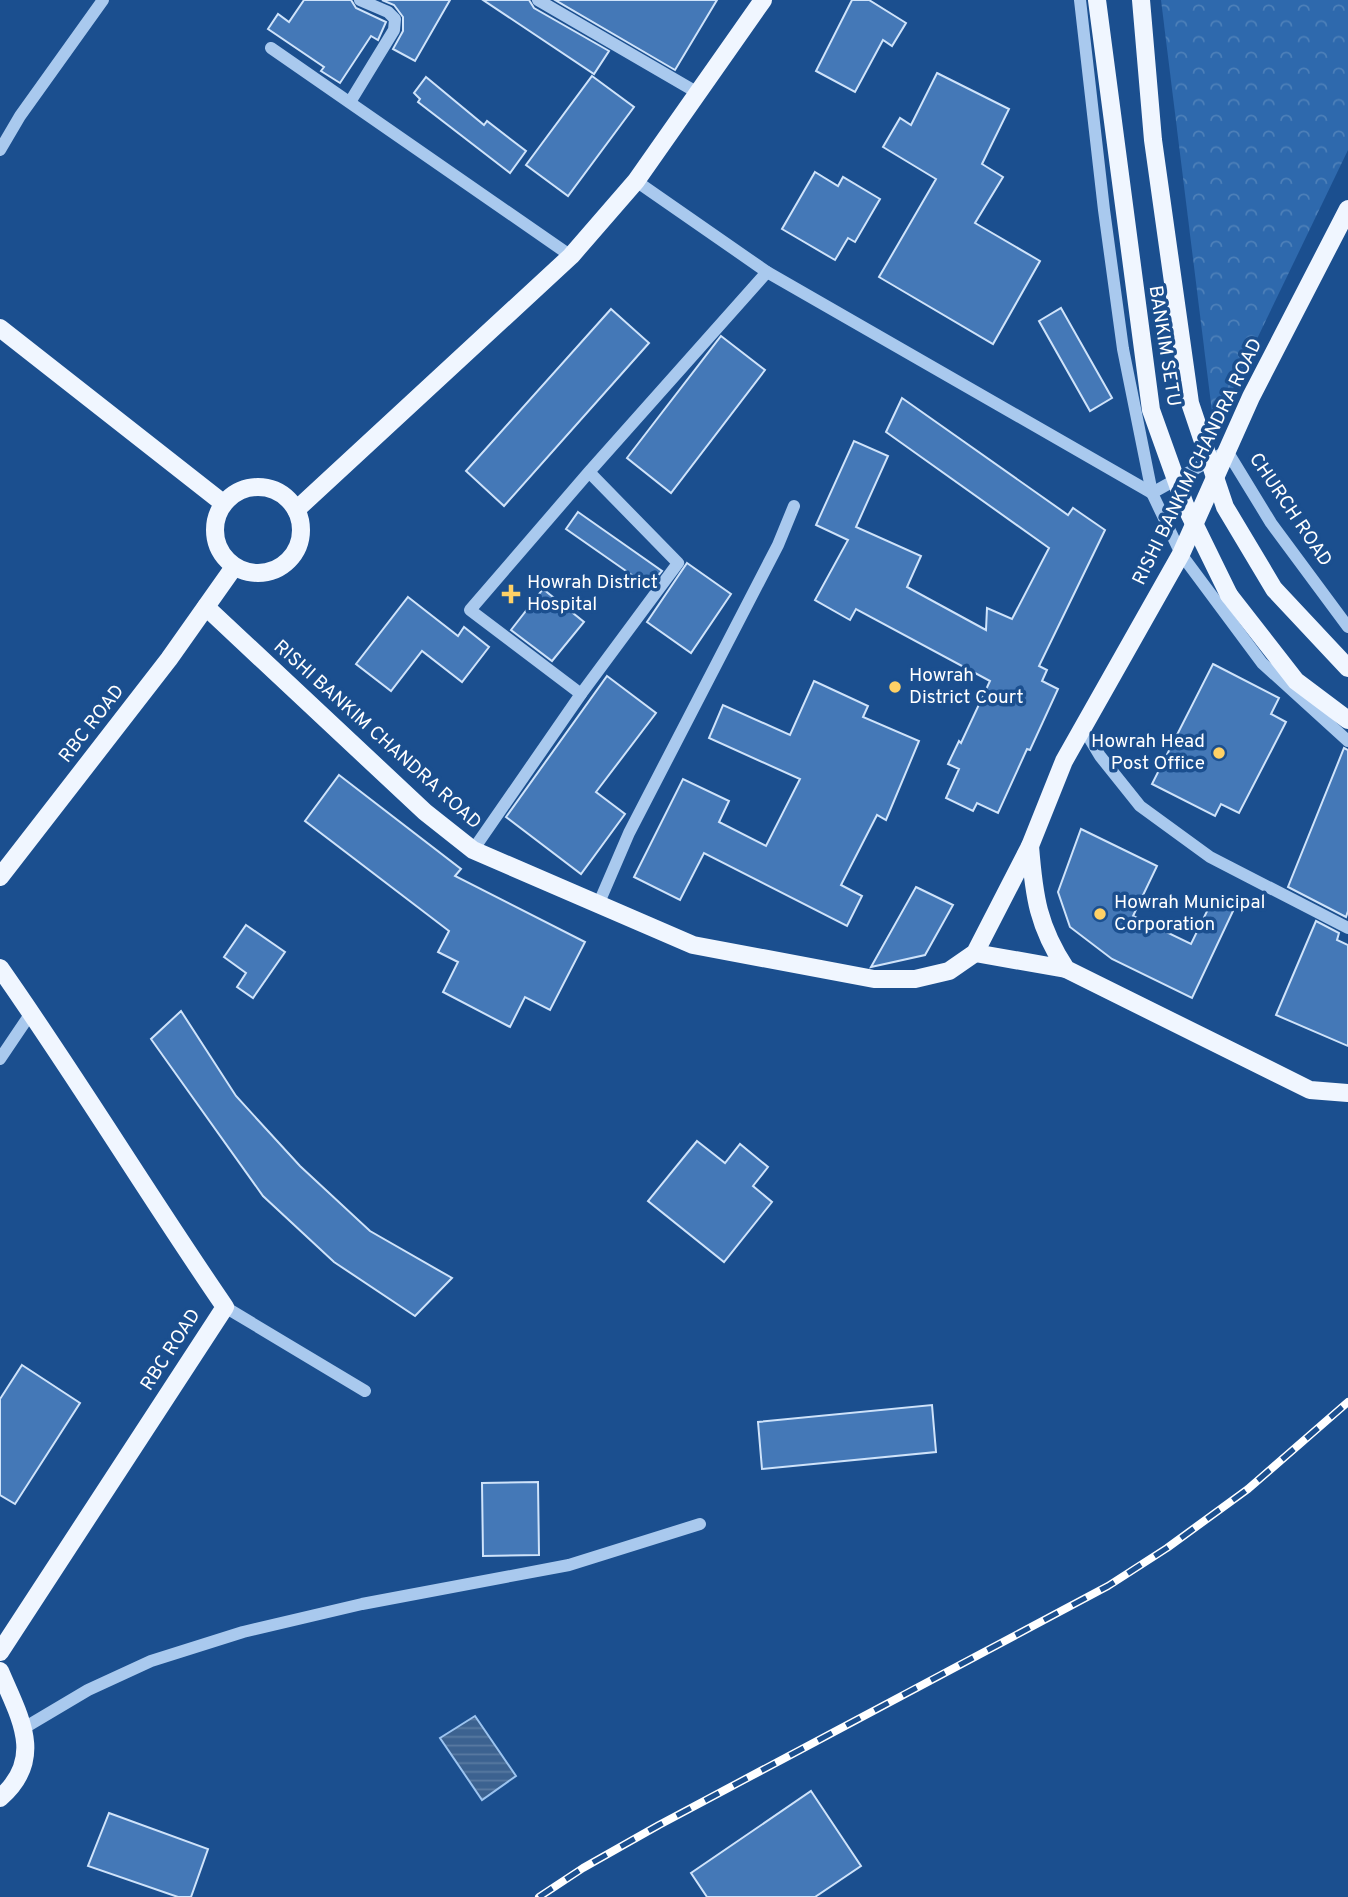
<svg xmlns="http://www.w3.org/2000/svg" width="1348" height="1897" font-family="Overpass,sans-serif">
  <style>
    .park { fill: url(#park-crowns) }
    .water { fill: url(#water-rules); stroke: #9cc4f0; stroke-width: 2 }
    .building { fill: #4478b7; stroke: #cfe3fa; stroke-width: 2 }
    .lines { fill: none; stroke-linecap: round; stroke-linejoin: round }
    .minor { stroke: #a9c9ee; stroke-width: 12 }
    .major { stroke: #f0f6ff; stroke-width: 18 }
    .rail-casing { stroke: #fff; stroke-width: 8 }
    .rail { stroke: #1b4f8f; stroke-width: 5; stroke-dasharray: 16; stroke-linecap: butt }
    .major-bridge { stroke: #f0f6ff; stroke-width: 18 }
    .poi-dot { fill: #ffd166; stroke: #1b4f8f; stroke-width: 2.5 }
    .labels { text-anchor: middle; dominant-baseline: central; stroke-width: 7; stroke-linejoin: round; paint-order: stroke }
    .street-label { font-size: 19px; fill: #fff; stroke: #1b4f8f }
    .poi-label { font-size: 19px; fill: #fff; stroke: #1b4f8f; text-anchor: start }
  </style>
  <defs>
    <pattern id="park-crowns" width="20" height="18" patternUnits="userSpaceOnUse" patternTransform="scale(1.75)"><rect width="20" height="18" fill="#2e69ad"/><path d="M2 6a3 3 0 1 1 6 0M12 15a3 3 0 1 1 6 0" fill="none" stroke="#4d80b9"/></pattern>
    <pattern id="water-rules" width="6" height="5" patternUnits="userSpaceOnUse" patternTransform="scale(1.75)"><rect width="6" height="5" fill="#3c6290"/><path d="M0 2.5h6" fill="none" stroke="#597aa1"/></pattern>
  </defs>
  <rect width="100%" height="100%" fill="#1b4f8f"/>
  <!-- park -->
  <path class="park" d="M 1161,0 L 1348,0 L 1348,150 L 1214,428 Z"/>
  <!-- water -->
  <path class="water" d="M 475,1716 L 516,1776 L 482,1800 L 440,1738 Z"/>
  <!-- building -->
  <g class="building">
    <path d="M 304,0 L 351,0 L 356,8 L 386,22 L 378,40 L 371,36 L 340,83 L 321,71 L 324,67 L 268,29 L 278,14 L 289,22 Z"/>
    <path d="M 382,0 L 450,0 L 415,61 L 393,49 L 403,31 L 403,17 L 394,5 Z"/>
    <path d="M 483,0 L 529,0 L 534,8 L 609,51 L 594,74 Z"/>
    <path d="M 555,0 L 717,0 L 675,70 Z"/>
    <path d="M 852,0 L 869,0 L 906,23 L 892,46 L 883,40 L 855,92 L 816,71 Z"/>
    <path d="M 937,73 L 1009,109 L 982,164 L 1003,177 L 975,223 L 1040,261 L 993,344 L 879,277 L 936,179 L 883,147 L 900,118 L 911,125 Z"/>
    <path d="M 592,76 L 634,107 L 568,196 L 526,165 Z"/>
    <path d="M 426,77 L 484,125 L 487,121 L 526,151 L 510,173 L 418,102 L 420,99 L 414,93 Z"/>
    <path d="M 815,172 L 838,186 L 843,177 L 880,199 L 855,242 L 848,238 L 835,260 L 782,229 Z"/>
    <path d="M 1061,308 L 1112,398 L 1090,411 L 1039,321 Z"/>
    <path d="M 611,309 L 649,343 L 504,506 L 466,471 Z"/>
    <path d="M 721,336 L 765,370 L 671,493 L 627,458 Z"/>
    <path d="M 902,398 L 1068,515 L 1073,508 L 1105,530 L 1039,666 L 1047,670 L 1042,681 L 1058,689 L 1030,750 L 1027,749 L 998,813 L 977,803 L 973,811 L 946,798 L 959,769 L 948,764 L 959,741 L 961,743 L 990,681 L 856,609 L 850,620 L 815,600 L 848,540 L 816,525 L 854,441 L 888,456 L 856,527 L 921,556 L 907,587 L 986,630 L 987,608 L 1012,619 L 1049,548 L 886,432 Z"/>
    <path d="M 578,512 L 662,571 L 649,587 L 566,529 Z"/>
    <path d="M 687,563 L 731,594 L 691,653 L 647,622 Z"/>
    <path d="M 543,589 L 584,622 L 552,661 L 511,630 Z"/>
    <path d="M 408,597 L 458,636 L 464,627 L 489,647 L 462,682 L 422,651 L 391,691 L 356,664 Z"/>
    <path d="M 1213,664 L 1279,698 L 1271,714 L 1286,722 L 1239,813 L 1221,804 L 1215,816 L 1152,784 Z"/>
    <path d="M 607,676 L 656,713 L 596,792 L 625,814 L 581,874 L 506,817 Z"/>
    <path d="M 814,681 L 868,706 L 863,717 L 919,741 L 886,820 L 877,815 L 841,885 L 862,896 L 847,926 L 704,853 L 680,900 L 634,877 L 683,779 L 729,801 L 719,822 L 766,846 L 800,779 L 709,738 L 723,705 L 790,735 Z"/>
    <path d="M 1344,748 L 1348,750 L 1348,911 L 1346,917 L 1288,887 Z"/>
    <path d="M 339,775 L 461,869 L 455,876 L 585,942 L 550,1010 L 525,997 L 510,1027 L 443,992 L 458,962 L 438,952 L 449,931 L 305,821 Z"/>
    <path d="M 1081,829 L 1157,866 L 1133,916 L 1191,944 L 1212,901 L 1233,911 L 1192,998 L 1112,959 L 1070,927 L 1058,892 Z"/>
    <path d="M 916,887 L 953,905 L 925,955 L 871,967 Z"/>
    <path d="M 1316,921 L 1339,933 L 1337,940 L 1348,945 L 1348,1046 L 1276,1015 Z"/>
    <path d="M 246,925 L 285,952 L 253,998 L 237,987 L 246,973 L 224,957 Z"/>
    <path d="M 181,1011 L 236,1096 L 300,1166 L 370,1231 L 452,1278 L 415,1316 L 334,1262 L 263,1196 L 151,1039 Z"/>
    <path d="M 697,1141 L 725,1163 L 740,1144 L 768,1167 L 753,1186 L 772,1202 L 724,1262 L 648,1201 Z"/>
    <path d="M 22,1365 L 80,1403 L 15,1504 L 0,1495 L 0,1399 Z"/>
    <path d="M 932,1405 L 936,1452 L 762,1469 L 758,1422 Z"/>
    <path d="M 538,1482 L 539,1555 L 483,1556 L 482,1483 Z"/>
    <path d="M 811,1791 L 861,1866 L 815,1897 L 707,1897 L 691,1873 Z"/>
    <path d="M 109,1813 L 208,1849 L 191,1897 L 178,1897 L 88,1866 Z"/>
  </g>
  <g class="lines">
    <!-- minor -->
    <g class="minor">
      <path d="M 538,0 L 698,93"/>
      <path d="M 1080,0 L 1104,210 L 1123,349 L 1152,493 L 1181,554 L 1262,663 L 1348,741"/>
      <path d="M 271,48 L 571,256"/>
      <path d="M 350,102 L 394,30 L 395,19 L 388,12 L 360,0"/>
      <path d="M 0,150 L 20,116 L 103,0"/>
      <path d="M 636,181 L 767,272 L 1152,493"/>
      <path d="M 589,472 L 678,563 L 581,694 L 470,610 L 589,472 L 767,272"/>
      <path d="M 1152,493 L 1227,451 L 1271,523 L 1348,627"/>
      <path d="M 1082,726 L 1100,756 L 1140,806 L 1210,857 L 1348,928"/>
      <path d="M 473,850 L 581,694"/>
      <path d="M 598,905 L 629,833 L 778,545 L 794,506"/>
      <path d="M 0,1059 L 31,1013"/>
      <path d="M 225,1307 L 365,1391"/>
      <path d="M 24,1728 L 88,1690 L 151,1661 L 243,1632 L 362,1604 L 569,1565 L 700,1524"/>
    </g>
    <!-- major -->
    <g class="major">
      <path d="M 0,328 L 223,503"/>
      <circle cx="258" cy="530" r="43"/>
      <path d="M 296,510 L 571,256 L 636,181 L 763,0"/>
      <path d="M 1229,595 L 1296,681 L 1348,720"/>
      <path d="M 206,607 L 425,812 L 473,850 L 693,945 L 874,979 L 915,979 L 949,971 L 975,953 L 1030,846 L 1064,761 L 1181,554 L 1251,397 L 1348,209"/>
      <path d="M 1030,846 C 1034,897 1038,926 1066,969 L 1310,1090 L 1348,1093"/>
      <path d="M 0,877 L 169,659 L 234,567"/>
      <path d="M 975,953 L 1066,969"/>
      <path d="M 0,968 C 78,1079 148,1195 225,1307 L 0,1652"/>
      <path d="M 0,1671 C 19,1716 46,1758 0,1798"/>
    </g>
    <defs>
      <path id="rail" d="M 539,1897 L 583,1868 L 659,1825 L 1108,1586 L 1167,1548 L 1248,1489 L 1348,1402"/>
    </defs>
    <!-- rail casing -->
    <use href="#rail" class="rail-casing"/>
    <!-- rail -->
    <use href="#rail" class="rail"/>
    <!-- major-bridge -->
    <g class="major-bridge">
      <path d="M 1097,0 L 1151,410 L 1185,505 L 1229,595"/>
      <path d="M 1141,0 L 1153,140 L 1190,403 L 1225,507 L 1274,589 L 1348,668"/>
    </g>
  </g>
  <!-- markers -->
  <g class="poi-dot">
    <path d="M507.5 583.5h7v7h7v7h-7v7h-7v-7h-7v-7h7z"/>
    <circle cx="895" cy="687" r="7"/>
    <circle cx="1219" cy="753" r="7"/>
    <circle cx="1100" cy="914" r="7"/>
  </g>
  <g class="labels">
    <!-- street labels -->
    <g class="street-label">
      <text transform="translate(1164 346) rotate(81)">BANKIM SETU</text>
      <text transform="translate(1198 462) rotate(-64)">RISHI BANKIM CHANDRA ROAD</text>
      <text transform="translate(1290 510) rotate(56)">CHURCH ROAD</text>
      <text transform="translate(92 724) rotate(-52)">RBC ROAD</text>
      <text transform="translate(377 735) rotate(42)">RISHI BANKIM CHANDRA ROAD</text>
      <text transform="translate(171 1350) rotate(-57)">RBC ROAD</text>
    </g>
    <!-- poi labels -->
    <g class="poi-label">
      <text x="527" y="583">Howrah District<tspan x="527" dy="22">Hospital</tspan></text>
      <text x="909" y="676">Howrah<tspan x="909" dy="22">District Court</tspan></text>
      <text x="1205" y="742" text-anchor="end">Howrah Head<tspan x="1205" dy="22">Post Office</tspan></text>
      <text x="1114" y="903">Howrah Municipal<tspan x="1114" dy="22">Corporation</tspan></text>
    </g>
  </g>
</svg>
